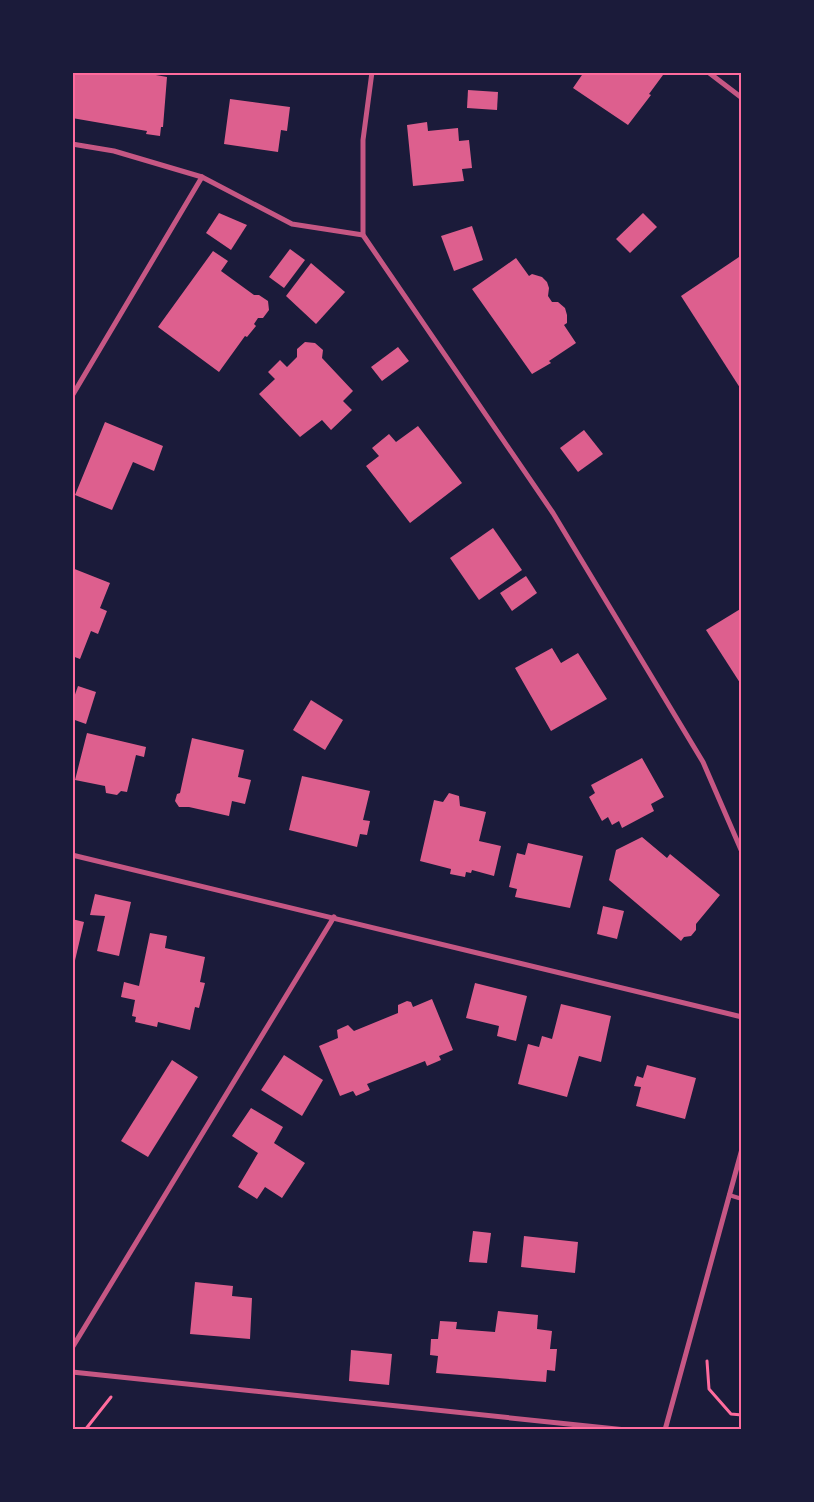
<svg xmlns="http://www.w3.org/2000/svg" width="814" height="1502" font-family="'Public Sans',sans-serif">
  <style>
    .building { fill: #dd5f8e }
    .lines { fill: none; stroke-linecap: round; stroke-linejoin: round }
    .path { stroke: #ff6b9d; stroke-width: 3 }
    .service { stroke: #c65784; stroke-width: 4 }
    .minor { stroke: #c65784; stroke-width: 5 }
    .neatline { fill: none; stroke: #ff6b9d; stroke-width: 2 }
  </style>
  <rect width="100%" height="100%" fill="#1b1b3a"/>
  <!-- building -->
  <g class="building">
    <path d="M 72,72 L 132,74 L 139,72 L 167,77 L 163,127 L 161,127 L 160,136 L 146,134 L 147,131 L 72,118 Z"/>
    <path d="M 584,72 L 659,72 L 663,75 L 649,94 L 651,95 L 628,125 L 573,88 Z"/>
    <path d="M 468,90 L 498,92 L 497,110 L 467,108 Z"/>
    <path d="M 230,99 L 290,107 L 287,131 L 281,130 L 278,152 L 224,144 Z"/>
    <path d="M 427,122 L 428,131 L 458,128 L 459,141 L 469,140 L 472,168 L 462,169 L 464,181 L 413,186 L 407,125 Z"/>
    <path d="M 219,213 L 247,225 L 231,250 L 206,233 Z"/>
    <path d="M 643,213 L 657,227 L 630,253 L 616,239 Z"/>
    <path d="M 472,226 L 483,260 L 454,271 L 441,236 Z"/>
    <path d="M 290,249 L 305,260 L 284,288 L 269,277 Z"/>
    <path d="M 213,251 L 228,261 L 221,271 L 254,295 L 259,295 L 268,301 L 269,310 L 263,318 L 258,318 L 254,324 L 256,326 L 247,337 L 245,336 L 219,372 L 158,327 Z"/>
    <path d="M 742,255 L 742,391 L 681,296 Z"/>
    <path d="M 516,258 L 529,276 L 532,274 L 542,277 L 547,282 L 549,288 L 548,296 L 552,302 L 558,302 L 565,308 L 567,315 L 567,323 L 564,325 L 576,343 L 549,361 L 551,363 L 532,374 L 472,289 Z"/>
    <path d="M 311,263 L 345,292 L 316,324 L 286,296 Z"/>
    <path d="M 305,342 L 315,343 L 323,350 L 322,358 L 353,391 L 343,401 L 352,410 L 331,430 L 322,420 L 300,437 L 259,394 L 275,379 L 268,372 L 280,360 L 287,367 L 297,357 L 297,349 Z"/>
    <path d="M 398,347 L 409,361 L 382,381 L 371,367 Z"/>
    <path d="M 105,422 L 163,446 L 154,471 L 133,462 L 112,510 L 75,495 Z"/>
    <path d="M 418,426 L 462,483 L 410,523 L 366,466 L 379,456 L 372,448 L 389,434 L 396,442 Z"/>
    <path d="M 584,430 L 603,454 L 578,472 L 560,448 Z"/>
    <path d="M 493,528 L 522,570 L 479,600 L 450,558 Z"/>
    <path d="M 72,568 L 110,583 L 100,608 L 107,611 L 98,634 L 91,631 L 80,659 L 72,656 Z"/>
    <path d="M 526,576 L 537,593 L 512,611 L 500,593 Z"/>
    <path d="M 742,608 L 742,686 L 706,630 Z"/>
    <path d="M 552,648 L 561,663 L 578,653 L 607,699 L 551,731 L 515,668 Z"/>
    <path d="M 78,686 L 96,692 L 86,724 L 72,719 L 72,703 Z"/>
    <path d="M 311,700 L 343,720 L 325,750 L 293,730 Z"/>
    <path d="M 87,733 L 146,747 L 144,757 L 136,755 L 127,792 L 121,791 L 117,795 L 106,793 L 105,786 L 75,780 Z"/>
    <path d="M 192,738 L 244,750 L 238,777 L 251,780 L 245,804 L 232,801 L 229,816 L 189,807 L 179,807 L 175,801 L 177,794 L 180,793 Z"/>
    <path d="M 642,758 L 664,797 L 651,804 L 654,811 L 622,828 L 619,821 L 612,825 L 608,817 L 602,821 L 589,797 L 595,793 L 591,785 Z"/>
    <path d="M 302,776 L 370,791 L 363,820 L 370,821 L 367,835 L 360,834 L 357,847 L 289,830 Z"/>
    <path d="M 449,793 L 459,796 L 460,806 L 486,812 L 479,841 L 501,846 L 494,876 L 472,870 L 471,873 L 466,872 L 465,877 L 450,874 L 451,869 L 420,861 L 434,800 L 443,802 Z"/>
    <path d="M 642,837 L 667,858 L 670,854 L 720,895 L 696,924 L 696,930 L 691,936 L 684,937 L 681,941 L 609,880 L 616,850 Z"/>
    <path d="M 528,843 L 583,856 L 570,908 L 515,897 L 517,889 L 509,887 L 517,853 L 525,855 Z"/>
    <path d="M 95,894 L 131,902 L 119,956 L 97,951 L 105,916 L 90,915 Z"/>
    <path d="M 603,906 L 624,911 L 617,939 L 597,934 Z"/>
    <path d="M 72,919 L 84,922 L 73,969 L 72,968 Z"/>
    <path d="M 150,933 L 167,936 L 165,948 L 205,957 L 200,982 L 205,983 L 199,1008 L 195,1007 L 190,1030 L 158,1022 L 157,1027 L 135,1022 L 136,1017 L 132,1016 L 135,1000 L 121,997 L 124,982 L 139,986 Z"/>
    <path d="M 475,983 L 527,996 L 516,1041 L 497,1036 L 499,1026 L 466,1018 Z"/>
    <path d="M 432,999 L 453,1050 L 439,1056 L 441,1060 L 427,1066 L 425,1061 L 367,1084 L 370,1090 L 356,1096 L 353,1091 L 340,1096 L 319,1046 L 338,1038 L 337,1030 L 348,1025 L 354,1031 L 398,1013 L 398,1005 L 407,1001 L 411,1002 L 413,1007 Z"/>
    <path d="M 561,1004 L 611,1016 L 601,1062 L 579,1056 L 567,1097 L 518,1084 L 528,1044 L 539,1047 L 542,1036 L 552,1039 Z"/>
    <path d="M 284,1055 L 323,1080 L 302,1116 L 261,1090 Z"/>
    <path d="M 172,1060 L 198,1077 L 148,1157 L 121,1141 Z"/>
    <path d="M 647,1065 L 696,1078 L 685,1119 L 636,1106 L 641,1087 L 634,1086 L 637,1076 L 643,1078 Z"/>
    <path d="M 251,1108 L 283,1127 L 274,1143 L 305,1163 L 282,1198 L 265,1187 L 257,1199 L 238,1187 L 258,1153 L 232,1136 Z"/>
    <path d="M 473,1231 L 491,1233 L 487,1263 L 469,1262 Z"/>
    <path d="M 524,1236 L 578,1242 L 575,1273 L 521,1267 Z"/>
    <path d="M 195,1282 L 233,1286 L 232,1296 L 252,1298 L 250,1339 L 190,1334 Z"/>
    <path d="M 498,1311 L 538,1315 L 537,1329 L 552,1331 L 550,1349 L 557,1349 L 555,1371 L 547,1370 L 546,1382 L 436,1373 L 438,1356 L 430,1355 L 431,1339 L 438,1339 L 440,1321 L 457,1322 L 456,1329 L 495,1332 Z"/>
    <path d="M 351,1350 L 392,1354 L 389,1385 L 349,1381 Z"/>
  </g>
  <g class="lines">
    <!-- path -->
    <g class="path">
      <path d="M 707,1361 L 709,1389 L 731,1414 L 742,1415"/>
      <path d="M 85,1430 L 111,1397"/>
    </g>
    <!-- service -->
    <path class="service" d="M 729,1195 L 742,1199"/>
    <!-- minor -->
    <g class="minor">
      <path d="M 372,72 L 363,140 L 363,235 L 553,513 L 703,762 L 742,852"/>
      <path d="M 708,72 L 742,98"/>
      <path d="M 72,144 L 114,151 L 202,177 L 292,224 L 363,235"/>
      <path d="M 72,396 L 202,177"/>
      <path d="M 72,855 L 742,1017"/>
      <path d="M 72,1348 L 334,917"/>
      <path d="M 72,1372 L 626,1430"/>
      <path d="M 665,1430 L 742,1149"/>
    </g>
  </g>
  <!-- border -->
  <rect width="814" height="1502" fill="none" stroke="#1b1b3a" stroke-width="148"/>
  <rect x="74" y="74" width="666" height="1354" class="neatline"/>
</svg>
